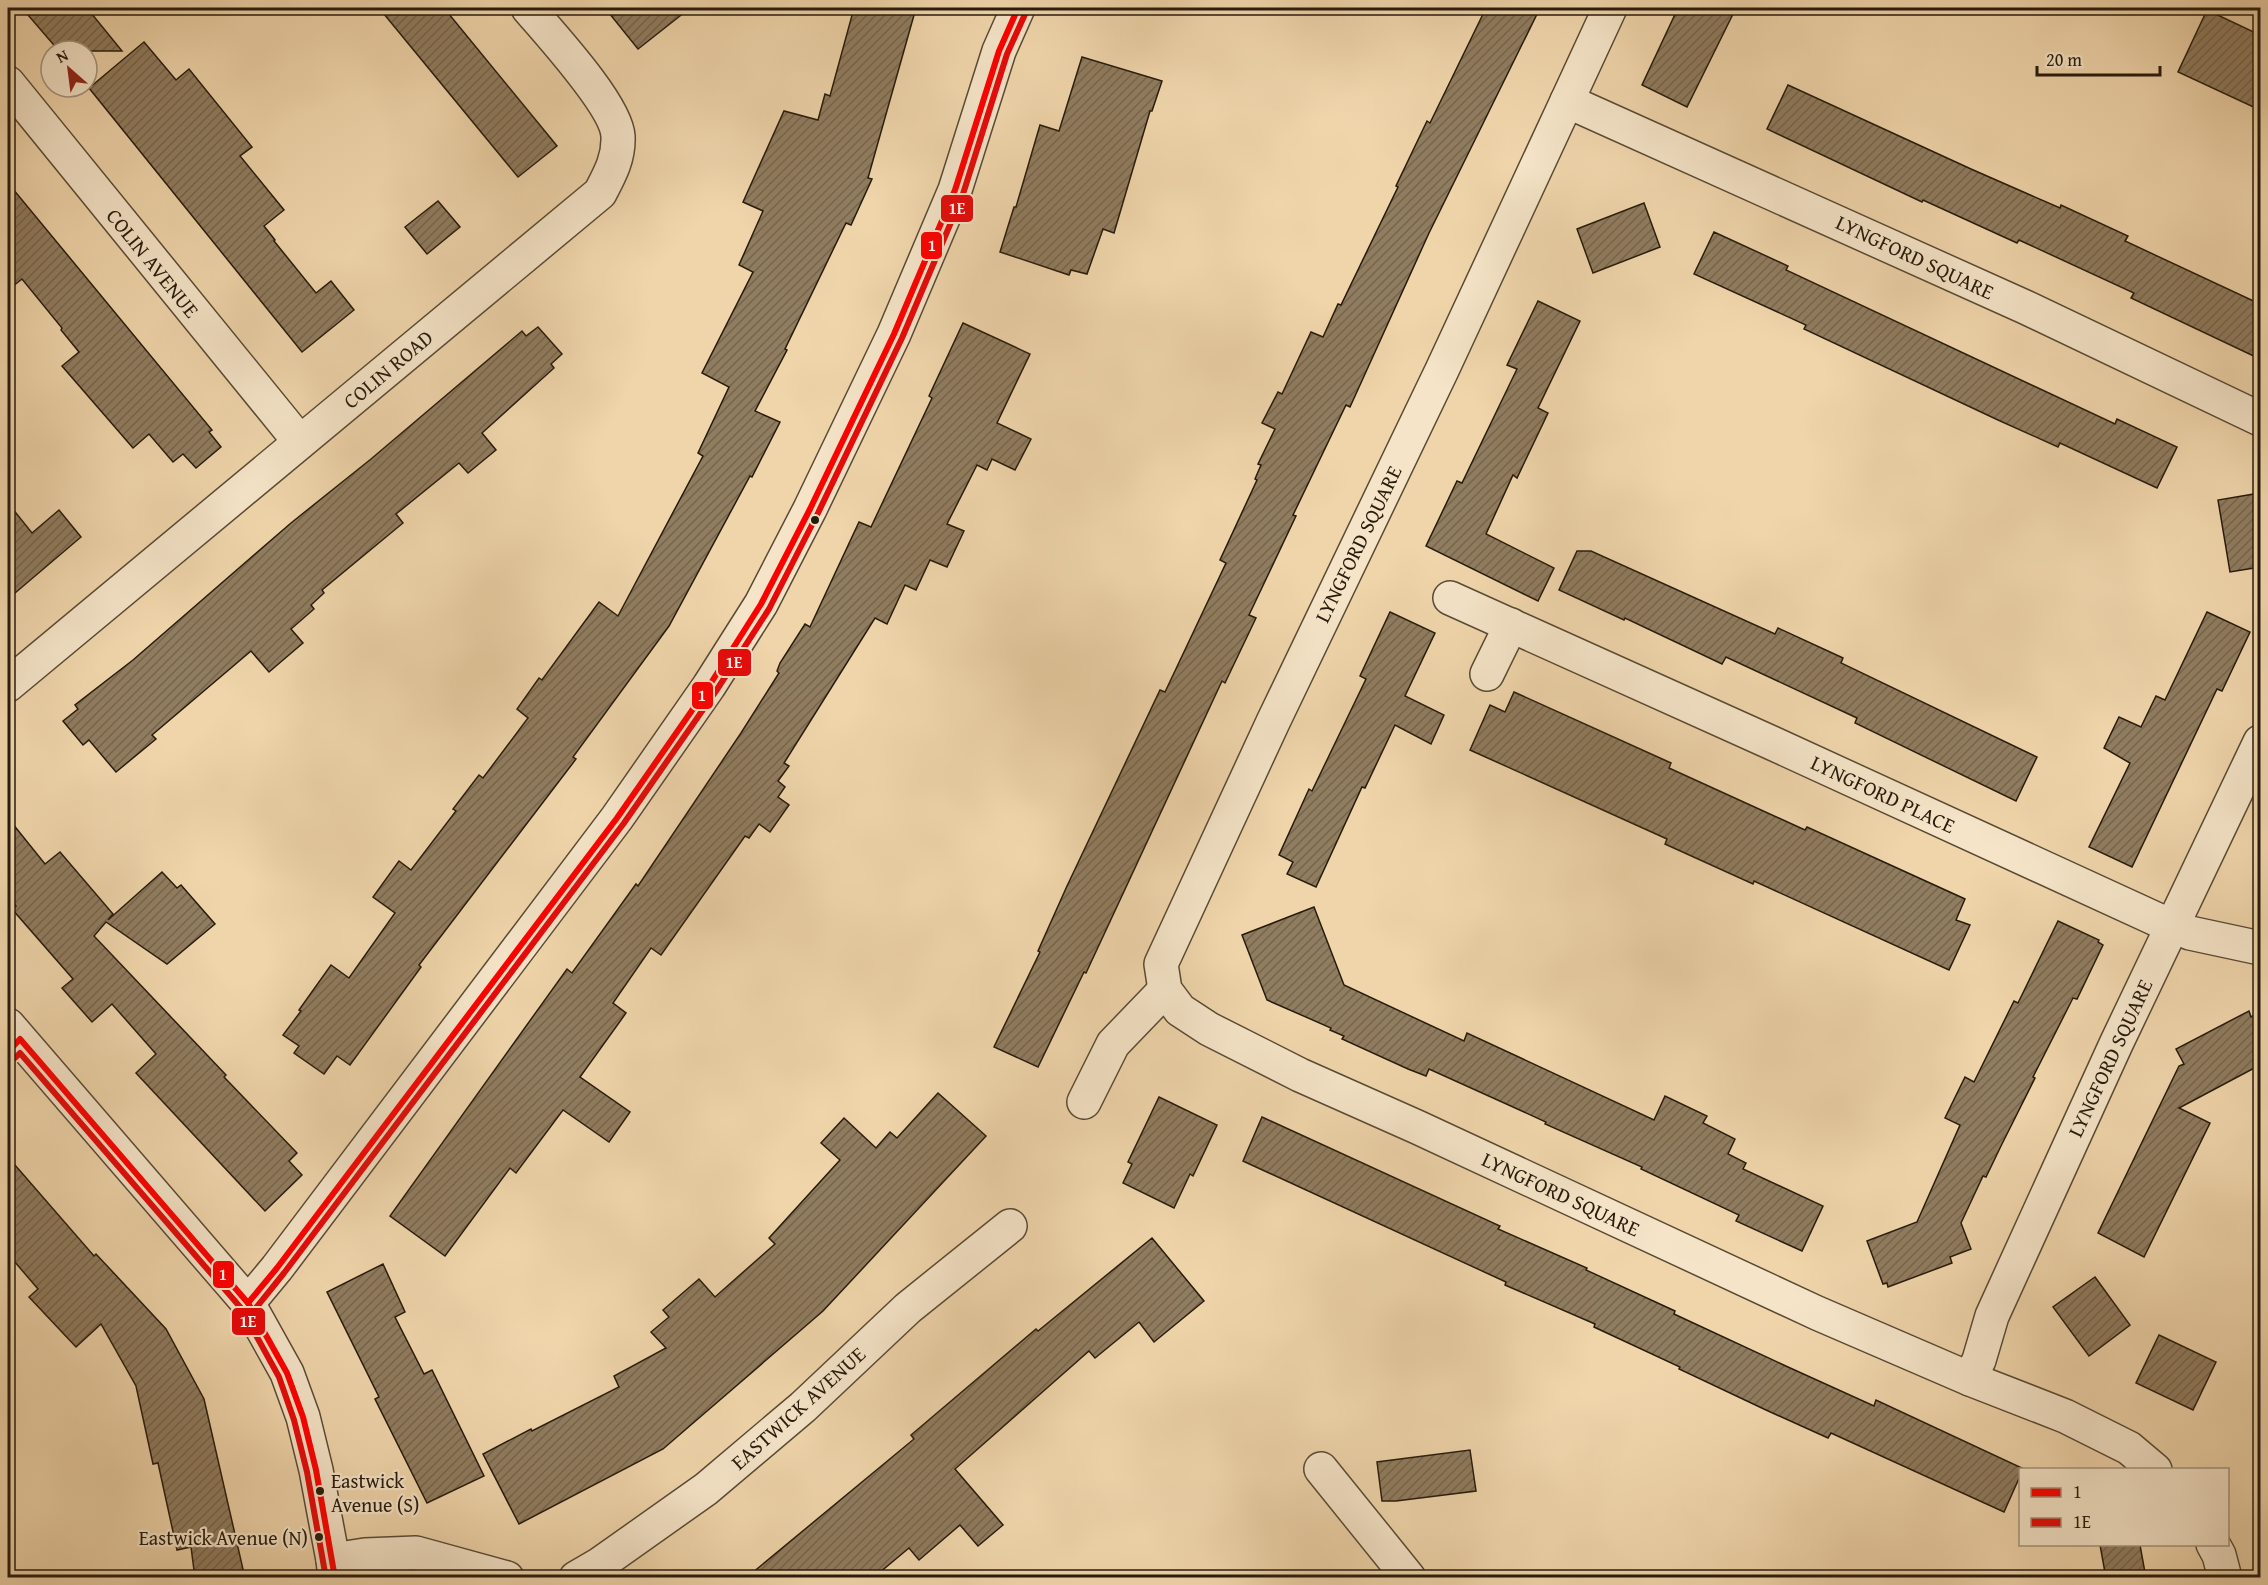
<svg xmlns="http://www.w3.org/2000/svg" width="2268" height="1585" font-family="'Gentium Book Plus',serif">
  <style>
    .building { fill: url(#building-hatch); stroke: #271b0c; stroke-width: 1.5 }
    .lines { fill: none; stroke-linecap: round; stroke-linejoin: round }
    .minor-casing { stroke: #594a34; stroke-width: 36 }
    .minor { stroke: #f5e4c8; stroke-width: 33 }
    .bus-1-casing { stroke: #f5e4c8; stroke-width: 10 }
    .bus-2-casing { stroke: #f5e4c8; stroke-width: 10 }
    .bus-1 { stroke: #f00; stroke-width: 6 }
    .bus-2 { stroke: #e60a0a; stroke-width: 6 }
    .bus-dot { fill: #271b0c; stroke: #f5e4c8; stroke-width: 2 }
    .labels { text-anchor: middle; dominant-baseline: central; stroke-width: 4.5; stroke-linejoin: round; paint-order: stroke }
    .bus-label { font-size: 20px; fill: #271b0c; stroke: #f5e4c8; text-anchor: start }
    .street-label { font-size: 21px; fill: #271b0c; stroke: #f5e4c8 }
    .line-badge { stroke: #f5e4c8; stroke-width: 2 }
    .badge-label { font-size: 16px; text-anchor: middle; font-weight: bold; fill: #fff }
  </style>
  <defs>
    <pattern id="building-hatch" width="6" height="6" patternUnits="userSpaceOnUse" patternTransform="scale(1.5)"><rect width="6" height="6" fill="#907c5f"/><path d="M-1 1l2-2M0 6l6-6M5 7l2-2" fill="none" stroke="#76654d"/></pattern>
  </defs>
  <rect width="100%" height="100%" fill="#f0d5ab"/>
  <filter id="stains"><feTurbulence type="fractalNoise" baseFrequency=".00333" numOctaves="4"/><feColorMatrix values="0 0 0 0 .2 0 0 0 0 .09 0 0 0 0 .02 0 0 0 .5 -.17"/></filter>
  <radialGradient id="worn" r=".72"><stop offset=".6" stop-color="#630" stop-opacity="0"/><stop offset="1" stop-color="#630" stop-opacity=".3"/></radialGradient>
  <!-- building -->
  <g class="building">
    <path d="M 22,8 L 87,8 L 122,51 L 59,51 Z"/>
    <path d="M 379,8 L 444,8 L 557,146 L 518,177 Z"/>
    <path d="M 605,8 L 690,8 L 638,49 Z"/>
    <path d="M 854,8 L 916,8 L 868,178 L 872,179 L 851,225 L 846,223 L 785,349 L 787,350 L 755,411 L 780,422 L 752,477 L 750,476 L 669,626 L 573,757 L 576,759 L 419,965 L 421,967 L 350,1065 L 337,1056 L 324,1074 L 294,1053 L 299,1046 L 283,1035 L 301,1011 L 299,1010 L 331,965 L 349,978 L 395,913 L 373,897 L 399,861 L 411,870 L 456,811 L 453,809 L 479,775 L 483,778 L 528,718 L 517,709 L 539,678 L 542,680 L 599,602 L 618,616 L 703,456 L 698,453 L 729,387 L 702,373 L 753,272 L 739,265 L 763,211 L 743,202 L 784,111 L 818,120 L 825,94 L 830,96 Z"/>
    <path d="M 1486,8 L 1540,8 L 1429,233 L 1350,407 L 1346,405 L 1293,515 L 1296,516 L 1249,615 L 1256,618 L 1225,683 L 1222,681 L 1086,973 L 1084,972 L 1038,1067 L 994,1047 L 1040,952 L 1038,951 L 1067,886 L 1160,690 L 1165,692 L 1226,563 L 1220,560 L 1257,480 L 1255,479 L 1261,465 L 1258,464 L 1275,429 L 1262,423 L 1278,392 L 1282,394 L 1311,332 L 1323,337 L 1338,304 L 1341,305 L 1398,187 L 1396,186 L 1427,121 L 1430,123 Z"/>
    <path d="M 1678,8 L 1736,8 L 1687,107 L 1642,85 Z"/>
    <path d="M 2207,10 L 2260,35 L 2260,110 L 2178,72 Z"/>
    <path d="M 144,42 L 176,80 L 189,69 L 252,147 L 240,156 L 284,210 L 264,226 L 275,240 L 274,241 L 316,293 L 331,281 L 354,310 L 302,352 L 89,88 Z"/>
    <path d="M 1082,57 L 1162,81 L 1152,111 L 1150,111 L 1114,233 L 1103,229 L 1087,274 L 1071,270 L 1069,275 L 1000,252 L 1014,207 L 1016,207 L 1040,125 L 1059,131 Z"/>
    <path d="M 1788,85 L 1971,169 L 2060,208 L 2061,205 L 2128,236 L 2125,241 L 2260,304 L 2260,359 L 2131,298 L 2134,293 L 2019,240 L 2017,243 L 1923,200 L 1922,202 L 1767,129 Z"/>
    <path d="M 8,183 L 212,430 L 209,432 L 221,447 L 196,468 L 183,454 L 173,462 L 149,434 L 133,448 L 62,366 L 79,352 L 61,330 L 62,328 L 22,279 L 8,290 Z"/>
    <path d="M 438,201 L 460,227 L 427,254 L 405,227 Z"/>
    <path d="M 1644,203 L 1660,247 L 1593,273 L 1577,229 Z"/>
    <path d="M 1714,232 L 1788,266 L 1786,270 L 2115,424 L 2117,419 L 2177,447 L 2157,488 L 2060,443 L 2058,447 L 1998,420 L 1804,329 L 1806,325 L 1694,274 Z"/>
    <path d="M 1538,301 L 1580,321 L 1538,408 L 1548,413 L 1517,478 L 1513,475 L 1486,534 L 1554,568 L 1538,601 L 1426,546 L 1457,481 L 1462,483 L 1517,369 L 1507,365 Z"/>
    <path d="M 963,323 L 1030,354 L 997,423 L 1031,439 L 1015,470 L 992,459 L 987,470 L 977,465 L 947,524 L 964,531 L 947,567 L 930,560 L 916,590 L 905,585 L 887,624 L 875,618 L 784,763 L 789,766 L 778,781 L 785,787 L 778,797 L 789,805 L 770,832 L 759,824 L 749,838 L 745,836 L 661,955 L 651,948 L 613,1003 L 626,1013 L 580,1077 L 630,1112 L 609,1142 L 563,1110 L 516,1173 L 510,1168 L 445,1256 L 390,1216 L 567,969 L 572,973 L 636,884 L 638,886 L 741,733 L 779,673 L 777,671 L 780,663 L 805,624 L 810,627 L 859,522 L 871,527 L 932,398 L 929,396 Z"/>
    <path d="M 538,327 L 562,354 L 551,364 L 554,368 L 482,433 L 496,450 L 468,473 L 459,463 L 396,514 L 403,523 L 322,590 L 324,593 L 311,605 L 314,609 L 291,629 L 303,643 L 269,672 L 251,651 L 152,735 L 156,739 L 116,772 L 89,740 L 83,745 L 63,721 L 78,709 L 75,705 L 133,660 L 291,523 L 371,459 L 522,331 L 526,336 Z"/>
    <path d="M 2260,493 L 2260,567 L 2230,572 L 2218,500 Z"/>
    <path d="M 8,503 L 32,533 L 59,510 L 81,537 L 8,599 Z"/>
    <path d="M 1577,551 L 1591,551 L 1775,634 L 1778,628 L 1843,658 L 1841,663 L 2037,757 L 2016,801 L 1855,723 L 1857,718 L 1726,657 L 1722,664 L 1625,618 L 1624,620 L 1559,590 Z"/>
    <path d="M 1390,612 L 1435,633 L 1405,696 L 1444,715 L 1431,744 L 1395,725 L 1365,788 L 1362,787 L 1316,887 L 1287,874 L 1293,862 L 1279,855 L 1309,789 L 1312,791 L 1366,679 L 1360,676 Z"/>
    <path d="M 2207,612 L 2250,632 L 2222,691 L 2217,689 L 2132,867 L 2089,847 L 2130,763 L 2104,748 L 2119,717 L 2141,727 L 2156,696 L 2165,700 Z"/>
    <path d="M 1514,692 L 1671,763 L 1669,768 L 1805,830 L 1807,827 L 1965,899 L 1956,920 L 1970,925 L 1949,970 L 1754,881 L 1753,884 L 1665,844 L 1667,839 L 1470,750 L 1490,705 L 1505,712 Z"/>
    <path d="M 8,818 L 45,864 L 60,852 L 113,914 L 108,920 L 162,872 L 177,888 L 181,885 L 215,924 L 167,964 L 106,922 L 94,936 L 226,1075 L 224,1077 L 297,1153 L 289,1161 L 302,1175 L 265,1211 L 136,1073 L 156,1054 L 112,1004 L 92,1022 L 62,988 L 73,979 L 12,909 L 16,906 L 8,895 Z"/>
    <path d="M 1314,907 L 1344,985 L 1464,1041 L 1467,1033 L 1654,1120 L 1665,1096 L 1707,1116 L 1703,1123 L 1735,1139 L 1728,1154 L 1746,1163 L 1743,1169 L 1823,1206 L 1802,1251 L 1736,1221 L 1739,1215 L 1641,1169 L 1642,1167 L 1545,1124 L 1546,1122 L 1429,1069 L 1426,1076 L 1408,1069 L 1342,1039 L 1344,1036 L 1330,1030 L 1331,1028 L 1267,1000 L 1242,935 Z"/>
    <path d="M 2058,921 L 2099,940 L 2098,942 L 2103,945 L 2077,999 L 2073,998 L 2033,1077 L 2035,1078 L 2001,1146 L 1986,1177 L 1983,1176 L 1961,1223 L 1971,1249 L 1950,1257 L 1952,1263 L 1888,1287 L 1887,1283 L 1883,1284 L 1867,1241 L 1917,1222 L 1960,1125 L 1945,1118 L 1965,1077 L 1974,1082 L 2014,1001 L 2018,1003 Z"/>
    <path d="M 2249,1011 L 2251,1017 L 2260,1012 L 2260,1065 L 2179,1108 L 2210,1123 L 2144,1257 L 2098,1233 L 2179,1066 L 2184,1064 L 2176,1049 Z"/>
    <path d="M 938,1093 L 986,1136 L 823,1311 L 663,1449 L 519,1524 L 483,1454 L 531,1429 L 532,1431 L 619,1387 L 614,1376 L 666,1348 L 651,1332 L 669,1317 L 663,1310 L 699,1279 L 715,1297 L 775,1244 L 769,1238 L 840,1160 L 821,1143 L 844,1118 L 876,1148 L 890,1132 L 897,1138 Z"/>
    <path d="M 1159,1097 L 1217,1125 L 1193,1176 L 1190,1174 L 1174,1208 L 1123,1183 L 1132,1164 L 1128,1162 Z"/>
    <path d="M 1262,1117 L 1500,1226 L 1498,1229 L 1587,1268 L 1586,1270 L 1675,1311 L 1674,1314 L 1788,1367 L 1874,1406 L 1876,1400 L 2024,1469 L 2020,1470 L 2020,1476 L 2004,1512 L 1831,1433 L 1828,1438 L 1766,1410 L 1679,1369 L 1680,1367 L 1594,1327 L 1595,1324 L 1505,1285 L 1506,1282 L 1243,1161 Z"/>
    <path d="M 8,1157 L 94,1256 L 96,1254 L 166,1329 L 204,1399 L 245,1578 L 195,1578 L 191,1547 L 177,1550 L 158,1463 L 153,1464 L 136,1386 L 101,1324 L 76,1347 L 29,1297 L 38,1289 L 8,1254 Z"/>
    <path d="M 1152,1238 L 1204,1301 L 1154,1342 L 1139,1322 L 1095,1358 L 1089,1351 L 955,1469 L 1003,1525 L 978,1546 L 960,1525 L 919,1560 L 909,1548 L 873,1578 L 746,1578 L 914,1439 L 911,1435 L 1036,1329 L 1038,1331 Z"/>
    <path d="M 383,1264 L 405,1312 L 395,1317 L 424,1374 L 432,1370 L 484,1476 L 427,1503 L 375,1399 L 379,1397 L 327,1292 Z"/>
    <path d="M 2095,1277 L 2130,1325 L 2089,1356 L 2053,1307 Z"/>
    <path d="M 2159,1335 L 2216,1362 L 2193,1410 L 2136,1383 Z"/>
    <path d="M 1470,1450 L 1476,1491 L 1396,1501 L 1382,1501 L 1377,1462 Z"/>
    <path d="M 2100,1545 L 2140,1545 L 2146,1578 L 2106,1578 Z"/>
  </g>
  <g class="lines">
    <defs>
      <g id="minor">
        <path d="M 1610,8 L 1567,101 L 2025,307 L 2260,419"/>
        <path d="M 8,83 L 300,442"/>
        <path d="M 1567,101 L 1442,370 L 1273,722 L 1161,964 L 1165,990 L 1180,1010 L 1209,1029 L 1300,1075 L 1417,1127 L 1817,1313 L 1970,1379 L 2065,1416 L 2129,1448 L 2155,1470"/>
        <path d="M 1450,598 L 1772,743 L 2158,920 L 2190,933 L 2260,948"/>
        <path d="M 1487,674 L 1511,625"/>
        <path d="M 8,685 L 600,193 C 610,174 619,158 618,136 C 616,105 550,34 528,8"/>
        <path d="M 8,1025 L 248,1303 L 287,1373 L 303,1417 L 316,1470 L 333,1560 L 335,1578"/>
        <path d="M 1084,1102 L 1113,1044 L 1165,990"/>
        <path d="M 248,1303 L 277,1268 L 617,818 L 709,686 L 761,604 L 810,509 L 894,334 L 955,190 L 999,51 L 1018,8"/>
        <path d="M 1970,1379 L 1979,1360 L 1992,1316 L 2116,1044 L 2260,742"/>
        <path d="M 1321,1469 L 1409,1578"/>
        <path d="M 2213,1544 L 2219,1555 L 2225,1578"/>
        <path d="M 333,1560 L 365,1555 L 416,1553 L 507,1578"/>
        <path d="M 576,1578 L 600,1564 L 706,1489 L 803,1407 L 908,1308 L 1010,1226"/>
      </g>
    </defs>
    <!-- minor casing -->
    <use href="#minor" class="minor-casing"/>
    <!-- minor -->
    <use href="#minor" class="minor"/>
    <defs>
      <g id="bus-1">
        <path d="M 8,1052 L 20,1039 L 248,1303 L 287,1373 L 303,1417 L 316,1470 L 335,1578"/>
        <path d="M 248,1303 L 277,1268 L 617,818 L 709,686 L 761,604 L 810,509 L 894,334 L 955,190 L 999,51 L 1018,8"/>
      </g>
      <g id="bus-2">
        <path d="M 15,1058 L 20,1053 L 241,1308 L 279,1377 L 294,1420 L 307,1472 L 326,1578"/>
        <path d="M 255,1309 L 284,1273 L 624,823 L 716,691 L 769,609 L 818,513 L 902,338 L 963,194 L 1007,54 L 1026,12"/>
      </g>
    </defs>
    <!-- bus-1 casing -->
    <use href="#bus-1" class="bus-1-casing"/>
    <!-- bus-2 casing -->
    <use href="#bus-2" class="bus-2-casing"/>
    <!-- bus-1 -->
    <use href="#bus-1" class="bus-1"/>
    <!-- bus-2 -->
    <use href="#bus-2" class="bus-2"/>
  </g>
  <!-- markers -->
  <g class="bus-dot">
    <circle cx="815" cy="520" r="5"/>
    <circle cx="320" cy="1491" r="5"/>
    <circle cx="319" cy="1537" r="5"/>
  </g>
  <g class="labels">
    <!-- bus labels -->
    <g class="bus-label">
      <text x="331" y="1480">Eastwick<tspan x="331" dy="24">Avenue (S)</tspan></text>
      <text x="308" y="1537" text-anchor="end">Eastwick Avenue (N)</text>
    </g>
    <!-- street labels -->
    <g class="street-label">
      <text transform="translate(1915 257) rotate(25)">LYNGFORD SQUARE</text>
      <text transform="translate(153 263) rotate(51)">COLIN AVENUE</text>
      <text transform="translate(388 369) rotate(-40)">COLIN ROAD</text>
      <text transform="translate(1358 544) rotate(-64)">LYNGFORD SQUARE</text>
      <text transform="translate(1883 794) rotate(25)">LYNGFORD PLACE</text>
      <text transform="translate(2110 1058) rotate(-65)">LYNGFORD SQUARE</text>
      <text transform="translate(1561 1194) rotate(25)">LYNGFORD SQUARE</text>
      <text transform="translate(798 1408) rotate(-42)">EASTWICK AVENUE</text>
    </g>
  </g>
  <g class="line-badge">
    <rect x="940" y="194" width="34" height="29" rx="6" fill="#e60a0a"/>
    <rect x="920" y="231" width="23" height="29" rx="6" fill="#f00"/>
    <rect x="717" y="648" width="35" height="29" rx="6" fill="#e60a0a"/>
    <rect x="691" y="681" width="23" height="29" rx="6" fill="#f00"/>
    <rect x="212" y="1260" width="23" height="29" rx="6" fill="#f00"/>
    <rect x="231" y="1307" width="35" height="29" rx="6" fill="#e60a0a"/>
  </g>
  <g class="badge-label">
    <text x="957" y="214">1E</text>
    <text x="932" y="251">1</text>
    <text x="734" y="668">1E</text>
    <text x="702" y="701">1</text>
    <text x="223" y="1280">1</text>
    <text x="248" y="1327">1E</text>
  </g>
  <!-- margin -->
  <rect width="2268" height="1585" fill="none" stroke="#f0d5ab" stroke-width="30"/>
  <rect x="9" y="9" width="2250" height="1567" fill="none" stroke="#271b0c" stroke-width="3"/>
  <rect x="15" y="15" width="2238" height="1555" fill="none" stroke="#271b0c" stroke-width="1.5"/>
  <!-- legend -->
  <rect x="2019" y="1468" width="210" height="78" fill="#f5e4c8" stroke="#a3947d" stroke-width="1.5"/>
  <rect x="2031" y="1488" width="30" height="9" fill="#ff0000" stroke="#a3947d" stroke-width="1.5"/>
  <text x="2073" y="1498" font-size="18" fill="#271b0c">1</text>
  <rect x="2031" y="1518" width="30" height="9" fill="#e60a0a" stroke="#a3947d" stroke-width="1.5"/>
  <text x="2073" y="1528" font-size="18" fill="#271b0c">1E</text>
  <!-- north arrow -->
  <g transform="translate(69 69) rotate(332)"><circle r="28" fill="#f5e4c8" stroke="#a3947d" stroke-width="1.5"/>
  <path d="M0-4.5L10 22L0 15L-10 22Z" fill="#8f2418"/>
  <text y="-9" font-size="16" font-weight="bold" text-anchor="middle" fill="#271b0c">N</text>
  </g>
  <!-- scale -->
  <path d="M2037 66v9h123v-9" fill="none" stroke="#271b0c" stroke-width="3"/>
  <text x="2046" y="66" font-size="18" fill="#271b0c" stroke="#f5e4c8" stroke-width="4.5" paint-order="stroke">20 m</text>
  <rect width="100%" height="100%" filter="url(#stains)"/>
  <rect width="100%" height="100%" fill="url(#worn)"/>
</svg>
